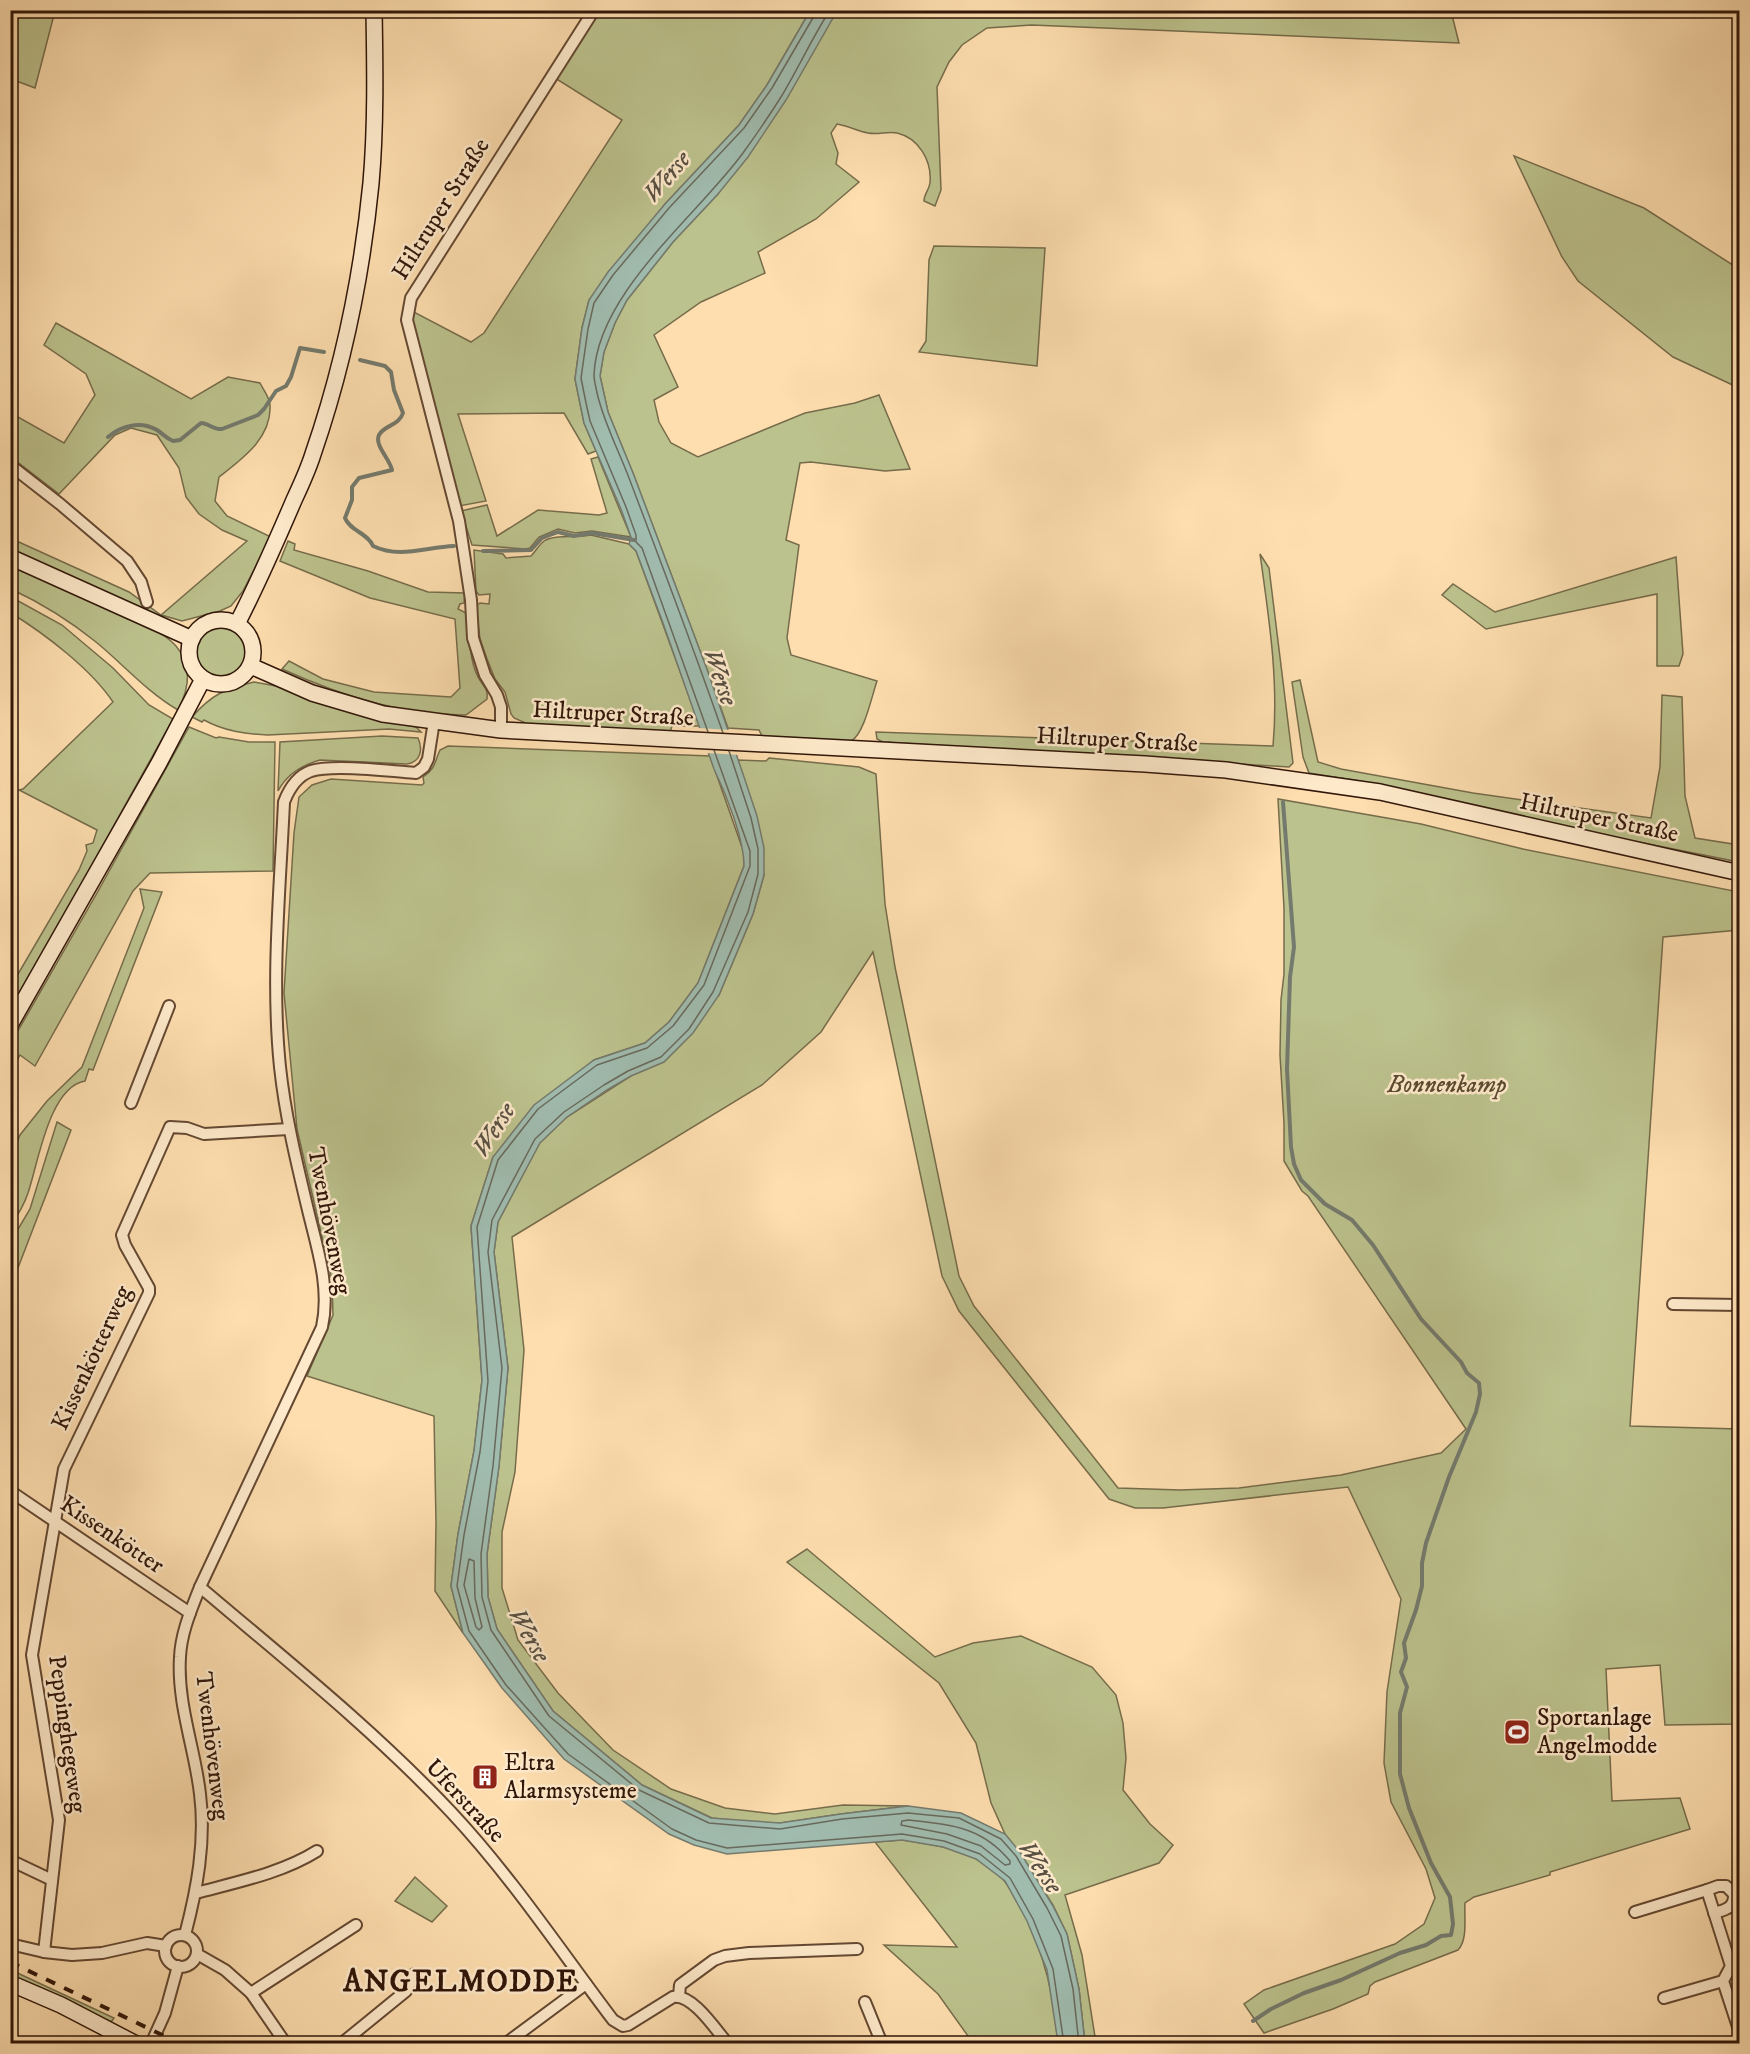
<svg xmlns="http://www.w3.org/2000/svg" width="1750" height="2054" font-family="'IM FELL DW Pica',serif">
  <style>
    .green { fill: #bcc28d; stroke: #766c4b; stroke-width: 1.5 }
    .water { fill: #a0bcaf; stroke: #747a6d; stroke-width: 1.5 }
    .pier { fill: #fedeaf }
    .lines { fill: none; stroke-linecap: round; stroke-linejoin: round }
    .shore { stroke: #68695c; stroke-width: 1.5 }
    .stream { stroke: #747a6d; stroke-width: 4 }
    .street-casing { stroke: #644832; stroke-width: 14 }
    .secondary-casing { stroke: #311609; stroke-width: 18 }
    .street { stroke: #feeacb; stroke-width: 10 }
    .secondary { stroke: #feeacb; stroke-width: 15 }
    .rail { stroke: #311609; stroke-width: 4; stroke-dasharray: 10 10; stroke-linecap: butt }
    .labels { text-anchor: middle; dominant-baseline: central; stroke-width: 5; stroke-linejoin: round; paint-order: stroke }
    .street-label { font-size: 24px; fill: #311609; stroke: #feeacb }
    .park-label { font-size: 24px; font-style: italic; fill: #5b4a31; stroke: #feeacb }
    .poi-label { font-size: 24px; fill: #311609; stroke: #feeacb; text-anchor: start }
    .water-label { font-size: 26px; font-style: italic; fill: #585043; stroke: #feeacb }
    .district-label { font-size: 30px; font-weight: bold; letter-spacing: 1.5px; fill: #311609; stroke: #feeacb }
  </style>
  <rect width="100%" height="100%" fill="#fedeaf"/>
  <filter id="stains"><feTurbulence type="fractalNoise" baseFrequency=".00333" numOctaves="4"/><feColorMatrix values="0 0 0 0 .2 0 0 0 0 .09 0 0 0 0 .02 0 0 0 .5 -.17"/></filter>
  <radialGradient id="worn" r=".72"><stop offset=".6" stop-color="#630" stop-opacity="0"/><stop offset="1" stop-color="#630" stop-opacity=".3"/></radialGradient>
  <!-- green -->
  <g class="green">
    <path d="M 10,11 L 55,11 L 35,88 L 11,79 Z"/>
    <path d="M 598,11 L 810,11 L 767,85 L 739,125 L 665,204 L 589,300 L 582,328 L 575,379 L 584,423 L 596,451 L 588,454 L 564,413 L 458,414 L 486,501 L 459,506 L 412,321 L 414,312 L 471,342 L 484,333 L 622,120 L 555,78 Z"/>
    <path d="M 837,11 L 1451,11 L 1459,43 L 1032,25 L 987,28 L 962,45 L 949,62 L 937,87 L 941,190 L 935,206 L 924,201 C 924,194 929,190 930,183 C 932,161 919,138 897,133 C 888,131 878,135 868,133 C 857,131 849,126 837,124 L 831,133 L 838,153 L 836,164 L 859,182 L 816,219 L 758,252 L 765,273 L 701,302 L 654,335 L 678,387 L 654,400 L 659,422 L 671,443 L 698,457 L 805,413 L 855,403 L 879,395 L 910,469 L 885,471 L 811,462 L 800,463 L 786,540 L 799,545 L 787,638 L 791,655 L 877,681 C 872,695 864,735 851,741 L 762,736 L 759,730 L 728,728 L 708,672 L 633,473 L 608,412 L 600,376 L 604,352 L 615,323 L 627,300 L 673,242 L 718,194 Z"/>
    <path d="M 1514,156 L 1644,208 L 1739,269 L 1739,388 L 1673,357 L 1578,281 L 1562,257 Z"/>
    <path d="M 934,246 L 1045,248 L 1037,366 L 919,352 L 926,341 L 929,260 Z"/>
    <path d="M 56,323 L 191,399 L 228,377 L 260,383 C 263,389 270,398 270,405 C 272,438 242,459 219,477 L 215,501 L 227,516 L 271,537 L 243,591 L 231,606 L 220,611 L 182,621 L 161,615 L 160,617 L 11,551 L 10,538 L 129,592 L 161,615 L 247,541 L 222,530 L 199,514 L 186,497 L 179,468 L 157,435 L 131,428 L 115,435 L 59,494 L 11,457 L 11,413 L 64,443 L 95,395 L 86,374 L 44,345 Z"/>
    <path d="M 598,457 L 631,537 L 592,531 L 575,533 L 558,529 L 539,537 L 530,548 L 525,549 L 472,545 L 461,511 L 487,505 L 497,536 L 538,510 L 599,515 L 607,513 L 591,459 Z"/>
    <path d="M 591,535 L 629,544 L 636,551 L 700,726 L 672,726 L 670,732 L 528,724 L 514,718 L 511,714 L 505,692 L 495,679 L 487,659 L 480,639 L 476,606 L 480,603 L 489,604 L 490,594 L 479,595 L 476,591 L 474,550 L 503,554 L 506,558 L 531,556 C 535,552 539,545 544,541 C 554,534 577,538 591,535 Z"/>
    <path d="M 288,541 L 295,544 L 294,550 L 368,571 L 428,592 L 465,593 L 464,603 L 460,604 L 458,609 L 468,614 C 469,634 469,659 478,677 C 482,685 489,689 487,699 L 466,715 C 402,716 339,695 282,669 L 289,661 L 323,679 L 374,692 L 451,697 L 460,688 L 455,619 L 370,598 L 280,561 Z"/>
    <path d="M 1260,554 L 1269,568 L 1293,763 L 1289,767 L 883,742 L 877,739 L 876,732 L 1273,746 C 1279,682 1269,618 1260,554 Z"/>
    <path d="M 1676,557 L 1683,654 L 1679,666 L 1657,666 L 1657,594 L 1486,629 L 1442,595 L 1453,584 L 1495,612 Z"/>
    <path d="M 10,565 C 44,580 78,595 112,610 C 131,619 162,630 176,646 C 193,666 189,689 178,710 C 147,692 124,665 96,642 C 70,621 41,603 11,589 Z"/>
    <path d="M 11,597 L 62,625 L 113,668 L 149,705 L 173,719 L 11,1011 L 11,986 L 79,870 L 87,851 L 86,845 L 93,843 L 97,830 L 19,790 L 23,789 L 113,702 C 91,669 45,634 11,613 Z"/>
    <circle cx="221" cy="653" r="25"/>
    <path d="M 1300,680 L 1318,762 L 1341,769 L 1473,793 L 1651,818 L 1660,767 L 1662,695 L 1682,697 L 1685,796 L 1695,838 L 1739,845 L 1739,862 L 1598,834 L 1360,781 L 1309,773 L 1303,757 L 1292,682 Z"/>
    <path d="M 254,682 L 276,686 L 366,716 L 416,727 L 421,732 L 389,729 L 268,735 C 245,734 224,731 204,720 L 202,722 L 192,717 C 212,694 225,689 254,682 Z"/>
    <path d="M 189,727 L 216,738 L 219,737 L 249,742 L 275,742 L 273,871 L 150,873 L 133,891 L 35,1066 L 20,1055 L 11,1071 L 11,1043 L 97,893 Z"/>
    <path d="M 382,736 L 418,738 C 423,749 421,762 407,764 L 320,760 C 302,765 287,774 278,791 L 280,742 Z"/>
    <path d="M 448,746 L 710,756 L 744,853 L 744,866 L 698,983 L 669,1022 L 645,1043 L 594,1060 L 493,1157 L 471,1226 L 482,1380 L 474,1451 L 458,1534 L 451,1586 L 463,1633 L 435,1591 L 436,1523 L 434,1416 L 307,1376 L 333,1315 L 332,1280 L 297,1129 L 284,993 L 294,833 L 299,797 L 312,785 L 331,779 L 422,785 L 424,783 L 423,777 C 436,768 434,763 440,750 Z"/>
    <path d="M 769,758 L 859,767 L 876,774 L 885,904 L 895,967 L 959,1276 L 974,1306 L 1118,1488 L 1180,1490 L 1239,1488 L 1341,1475 L 1441,1453 L 1466,1429 L 1308,1196 L 1302,1191 L 1284,1161 L 1284,1123 L 1280,1055 L 1281,1000 L 1284,974 L 1284,908 L 1278,799 L 1421,824 L 1523,849 L 1739,892 L 1739,930 L 1663,937 L 1630,1426 L 1739,1429 L 1739,1724 L 1665,1725 L 1660,1665 L 1606,1669 L 1612,1801 L 1680,1798 L 1690,1829 L 1550,1872 L 1550,1875 L 1474,1897 L 1465,1903 C 1464,1918 1468,1940 1458,1950 L 1375,1982 L 1370,1986 L 1368,1994 L 1333,2009 L 1264,2033 L 1244,2004 L 1264,1990 L 1395,1944 L 1424,1924 L 1435,1898 L 1426,1869 L 1391,1802 L 1384,1763 L 1387,1692 L 1401,1599 L 1348,1487 L 1163,1508 L 1135,1508 L 1109,1499 L 959,1311 L 942,1276 L 873,952 L 821,1032 L 762,1085 L 512,1237 L 524,1350 L 515,1472 L 502,1532 L 502,1588 L 518,1640 L 558,1693 L 613,1750 L 671,1789 L 725,1808 L 775,1814 L 843,1805 L 908,1806 L 841,1814 L 780,1823 L 749,1822 L 712,1818 L 642,1785 L 553,1711 L 497,1629 L 488,1597 L 487,1554 L 499,1466 L 508,1368 L 494,1252 L 498,1222 L 539,1143 L 567,1117 L 631,1076 L 719,995 L 753,914 L 764,875 L 738,760 L 766,761 Z"/>
    <path d="M 140,889 L 162,892 L 93,1070 L 89,1069 L 85,1081 C 49,1087 38,1164 28,1193 C 24,1205 18,1215 11,1225 L 11,1157 L 20,1135 L 47,1101 L 82,1067 L 144,908 Z"/>
    <path d="M 57,1122 L 71,1130 L 11,1286 L 11,1241 L 30,1209 Z"/>
    <path d="M 807,1549 L 935,1657 L 973,1643 L 1021,1636 L 1092,1667 L 1116,1695 L 1123,1723 L 1126,1758 L 1123,1790 L 1150,1824 L 1173,1845 L 1159,1863 L 1065,1895 L 1082,1955 L 1096,2043 L 1085,2043 L 1079,1989 L 1067,1934 L 1053,1905 L 1020,1853 L 1005,1834 L 991,1803 L 976,1743 L 939,1683 L 787,1562 Z"/>
    <path d="M 902,1840 C 926,1844 957,1847 978,1860 C 986,1866 1000,1875 1006,1883 C 1038,1929 1054,1988 1058,2043 L 973,2043 L 938,1994 L 884,1945 L 957,1947 L 875,1842 Z"/>
    <path d="M 415,1877 L 447,1906 L 432,1922 L 395,1901 Z"/>
    <path d="M 11,1970 L 114,2018 L 111,2022 L 11,1975 Z"/>
  </g>
  <!-- water -->
  <path class="water" d="M 810,11 L 837,11 L 786,100 L 748,157 L 718,194 L 673,242 L 627,300 L 615,323 L 604,352 L 600,376 L 608,412 L 633,473 L 708,672 L 742,771 L 757,816 L 764,848 L 764,875 L 753,914 L 719,995 L 693,1033 L 664,1062 L 631,1076 L 607,1090 L 567,1117 L 540,1143 L 498,1222 L 494,1252 L 508,1368 L 499,1466 L 487,1554 L 488,1597 L 497,1629 L 553,1711 L 642,1785 L 711,1818 L 780,1823 L 841,1814 L 908,1806 L 961,1813 L 1005,1834 L 1020,1852 L 1053,1906 L 1067,1934 L 1079,1989 L 1085,2043 L 1058,2043 L 1047,1970 L 1027,1921 L 1005,1881 L 976,1859 L 943,1847 L 902,1840 L 727,1854 L 694,1845 L 669,1834 L 564,1759 L 502,1688 L 463,1633 L 451,1586 L 458,1534 L 474,1451 L 482,1380 L 471,1226 L 493,1157 L 534,1105 L 594,1060 L 645,1043 L 669,1022 L 698,983 L 744,866 C 744,839 726,794 714,769 L 663,623 L 636,551 L 629,544 L 631,537 L 621,509 L 584,423 L 575,379 L 582,328 L 589,300 L 608,272 L 665,204 L 739,125 L 767,85 Z"/>
  <!-- pier -->
  <path class="pier" d="M 698,728 L 731,730 L 740,755 L 706,753 Z"/>
  <g class="lines">
    <!-- shore -->
    <g class="shore">
      <path d="M 708,732 L 642,548 L 636,542 L 636,535 L 626,507 L 590,421 L 586,403 L 581,378 L 588,329 L 594,303 L 613,275 L 669,208 L 744,128 L 772,88 L 814,16 L 815,10"/>
      <path d="M 723,733 C 693,647 661,562 629,478 C 618,449 604,423 597,393 C 596,387 594,381 594,375 C 597,293 697,216 743,153 C 756,135 769,116 781,97 C 798,69 812,38 830,10"/>
      <path d="M 714,750 L 750,851 L 750,866 L 704,985 L 673,1026 L 647,1048 L 597,1065 L 538,1109 L 498,1160 L 477,1227 L 488,1381 L 480,1452 L 464,1535 L 457,1586 L 469,1631 L 506,1685 L 568,1754 L 672,1829 L 696,1840 L 727,1848 L 902,1834 L 944,1841 L 980,1854 L 1010,1878 L 1033,1919 L 1053,1969 L 1064,2044"/>
      <path d="M 729,751 L 751,818 L 758,849 L 758,874 L 748,912 L 713,992 L 689,1029 L 661,1057 L 628,1071 L 604,1085 L 564,1112 L 535,1139 L 492,1220 L 488,1252 L 502,1368 L 493,1466 L 481,1554 L 482,1597 L 491,1630 L 549,1716 L 639,1790 L 709,1823 L 780,1829 L 842,1819 L 908,1813 L 959,1818 L 1001,1839 L 1016,1856 L 1047,1908 L 1061,1936 L 1073,1989 L 1079,2044"/>
      <path d="M 469,1559 L 474,1561 L 475,1598 L 482,1627 L 479,1630 L 476,1627 L 464,1585 Z"/>
      <path d="M 909,1820 C 951,1825 981,1826 1010,1861 L 1010,1864 L 1005,1865 L 981,1846 L 947,1834 L 901,1825 L 902,1821 Z"/>
    </g>
    <!-- stream -->
    <g class="stream">
      <path d="M 360,360 L 385,366 L 391,372 L 394,390 L 403,413 C 399,426 384,425 379,435 C 374,445 390,459 392,470 L 359,478 L 352,487 L 352,500 L 345,518 C 350,531 368,533 373,546 C 400,559 426,547 454,546"/>
      <path d="M 108,437 C 122,425 141,421 157,430 C 163,434 166,438 173,441 L 180,440 L 201,423 C 208,423 214,430 222,429 L 258,415 L 264,409 L 276,391 L 286,386 L 291,377 L 300,348 L 324,352"/>
      <path d="M 483,551 L 531,550 L 542,538 L 558,532 L 574,536 L 592,533 L 634,540"/>
      <path d="M 1253,2021 L 1271,2009 L 1304,1993 L 1341,1980 L 1400,1953 L 1426,1945 L 1441,1936 L 1451,1935 L 1453,1924 L 1450,1897 L 1431,1863 L 1409,1808 L 1400,1774 L 1400,1713 L 1407,1687 L 1401,1672 L 1406,1658 L 1404,1643 L 1416,1610 L 1422,1586 L 1422,1563 L 1426,1543 L 1449,1477 L 1476,1412 L 1480,1394 L 1479,1383 L 1467,1373 L 1461,1362 L 1421,1319 L 1373,1245 L 1352,1220 L 1325,1204 L 1301,1180 L 1294,1164 L 1291,1147 L 1287,1069 L 1290,977 L 1294,947 L 1283,802"/>
    </g>
    <defs>
      <g id="street">
        <path d="M 10,465 L 60,504 L 127,561 L 141,582 L 147,602"/>
        <path d="M 501,730 L 501,707 L 497,695 L 485,675 L 473,638 L 471,600 L 459,521 L 407,320 L 411,298 L 594,10"/>
        <path d="M 131,1103 L 169,1006"/>
        <path d="M 1673,1304 L 1740,1305"/>
        <path d="M 10,1491 L 190,1613"/>
        <path d="M 200,1587 C 286,1660 374,1730 451,1812 C 511,1876 560,1950 613,2020 L 623,2026 L 628,2025 L 673,1997 C 693,1994 715,2029 728,2044"/>
        <path d="M 10,1860 L 52,1880"/>
        <path d="M 1707,1890 L 1718,1886 L 1726,1886 L 1734,1894 C 1735,1908 1725,1910 1714,1913"/>
        <path d="M 196,1893 C 237,1882 282,1873 317,1851"/>
        <path d="M 1635,1912 L 1707,1890 L 1731,1966 L 1723,1981 L 1740,2033"/>
        <path d="M 185,1935 C 197,1889 206,1842 200,1794 C 195,1749 177,1704 180,1657 C 181,1633 191,1610 200,1587 L 322,1327 C 331,1286 316,1245 307,1206 C 296,1160 285,1114 280,1067 C 271,979 280,890 284,802 C 289,789 297,776 311,771 C 333,764 391,771 416,773 L 424,767 L 428,759 L 434,721"/>
        <circle cx="181" cy="1951" r="16"/>
        <path d="M 10,1944 L 44,1952 L 72,1955 L 102,1953 L 147,1943 L 166,1946"/>
        <path d="M 44,1952 L 59,1820 L 32,1655 L 64,1469 L 149,1293 L 149,1288 L 125,1245 L 122,1235 L 170,1127 L 187,1128 L 204,1134 L 289,1129"/>
        <path d="M 197,1954 L 225,1970 L 251,1993 L 286,2044"/>
        <path d="M 251,1993 L 356,1925"/>
        <path d="M 679,1996 L 680,1985 L 714,1960 L 725,1956 L 749,1953 L 857,1949"/>
        <path d="M 1664,1998 L 1723,1981"/>
        <path d="M 865,2002 L 880,2039 L 884,2044"/>
        <path d="M 151,2044 L 165,2013 L 178,1966"/>
        <path d="M 341,2044 L 406,1991 L 414,1974"/>
        <path d="M 505,2044 L 586,1984"/>
      </g>
      <g id="secondary">
        <path d="M 10,557 L 192,639"/>
        <circle cx="221" cy="652" r="32"/>
        <path d="M 237,624 C 258,583 276,542 294,500 C 301,485 308,470 313,454 C 343,367 362,275 371,183 C 376,126 375,68 374,10"/>
        <path d="M 251,666 L 312,693 L 383,714 L 501,730 L 1145,764 L 1226,770 L 1380,792 L 1740,873"/>
        <path d="M 10,1025 L 159,763 L 203,679"/>
        <path d="M 10,1983 L 61,2005 L 136,2044"/>
      </g>
    </defs>
    <!-- street casing -->
    <use href="#street" class="street-casing"/>
    <!-- secondary casing -->
    <use href="#secondary" class="secondary-casing"/>
    <!-- street -->
    <use href="#street" class="street"/>
    <!-- secondary -->
    <use href="#secondary" class="secondary"/>
    <!-- rail -->
    <path class="rail" d="M 10,1962 L 181,2044"/>
  </g>
  <!-- icons -->
  <defs>
    <symbol id="stadium-square" viewBox="-11 -11 22 22"><rect x="-9" y="-9" width="18" height="18" rx="4" fill="#8f2418" stroke="#feeacb"/><path d="M0-5a6.5 5 0 1 0 0 10a6.5 5 0 1 0 0-10ZM-3.5-1.8h7v3.6h-7Z" fill="#fff"/></symbol>
    <symbol id="building-square" viewBox="-11 -11 22 22"><rect x="-9" y="-9" width="18" height="18" rx="4" fill="#8f2418" stroke="#feeacb"/><path d="M-4-6H4V6H1V3H-1V6H-4ZM-2.5-4.3h1.7v1.8h-1.7ZM.8-4.3h1.7v1.8H.8ZM-2.5-1h1.7V.8h-1.7ZM.8-1h1.7V.8H.8Z" fill="#fff"/></symbol>
  </defs>
  <g fill-rule="evenodd">
    <use href="#stadium-square" x="1502" y="1717" width="30" height="30"/>
    <use href="#building-square" x="470" y="1762" width="30" height="30"/>
  </g>
  <g class="labels">
    <!-- street labels -->
    <g class="street-label">
      <text transform="translate(441 209) rotate(-58)">Hiltruper Straße</text>
      <text transform="translate(613 714) rotate(3)">Hiltruper Straße</text>
      <text transform="translate(1117 740) rotate(3)">Hiltruper Straße</text>
      <text transform="translate(1599 818) rotate(12)">Hiltruper Straße</text>
      <text transform="translate(329 1221) rotate(79)">Twenhövenweg</text>
      <text transform="translate(92 1358) rotate(-65)">Kissenkötterweg</text>
      <text transform="translate(112 1535) rotate(34)">Kissenkötter</text>
      <text transform="translate(67 1734) rotate(82)">Peppinghegeweg</text>
      <text transform="translate(212 1746) rotate(83)">Twenhövenweg</text>
      <text transform="translate(465 1801) rotate(47)">Uferstraße</text>
    </g>
    <!-- park labels -->
    <g class="park-label">
      <text x="1447" y="1085">Bonnenkamp</text>
    </g>
    <!-- poi labels -->
    <g class="poi-label">
      <text x="1537" y="1718">Sportanlage<tspan x="1537" dy="28">Angelmodde</tspan></text>
      <text x="504" y="1763">Eltra<tspan x="504" dy="28">Alarmsysteme</tspan></text>
    </g>
    <!-- water labels -->
    <g class="water-label">
      <text transform="translate(667 177) rotate(-50)">Werse</text>
      <text transform="translate(720 677) rotate(71)">Werse</text>
      <text transform="translate(494 1130) rotate(-58)">Werse</text>
      <text transform="translate(529 1635) rotate(60)">Werse</text>
      <text transform="translate(1040 1867) rotate(56)">Werse</text>
    </g>
    <!-- district labels -->
    <g class="district-label">
      <text x="461" y="1982">ANGELMODDE</text>
    </g>
  </g>
  <!-- margin -->
  <rect width="1750" height="2054" fill="none" stroke="#fedeaf" stroke-width="36"/>
  <rect x="12" y="12" width="1726" height="2030" fill="none" stroke="#311609" stroke-width="3"/>
  <rect x="18" y="18" width="1714" height="2018" fill="none" stroke="#311609" stroke-width="1.5"/>
  <rect width="100%" height="100%" filter="url(#stains)"/>
  <rect width="100%" height="100%" fill="url(#worn)"/>
</svg>
